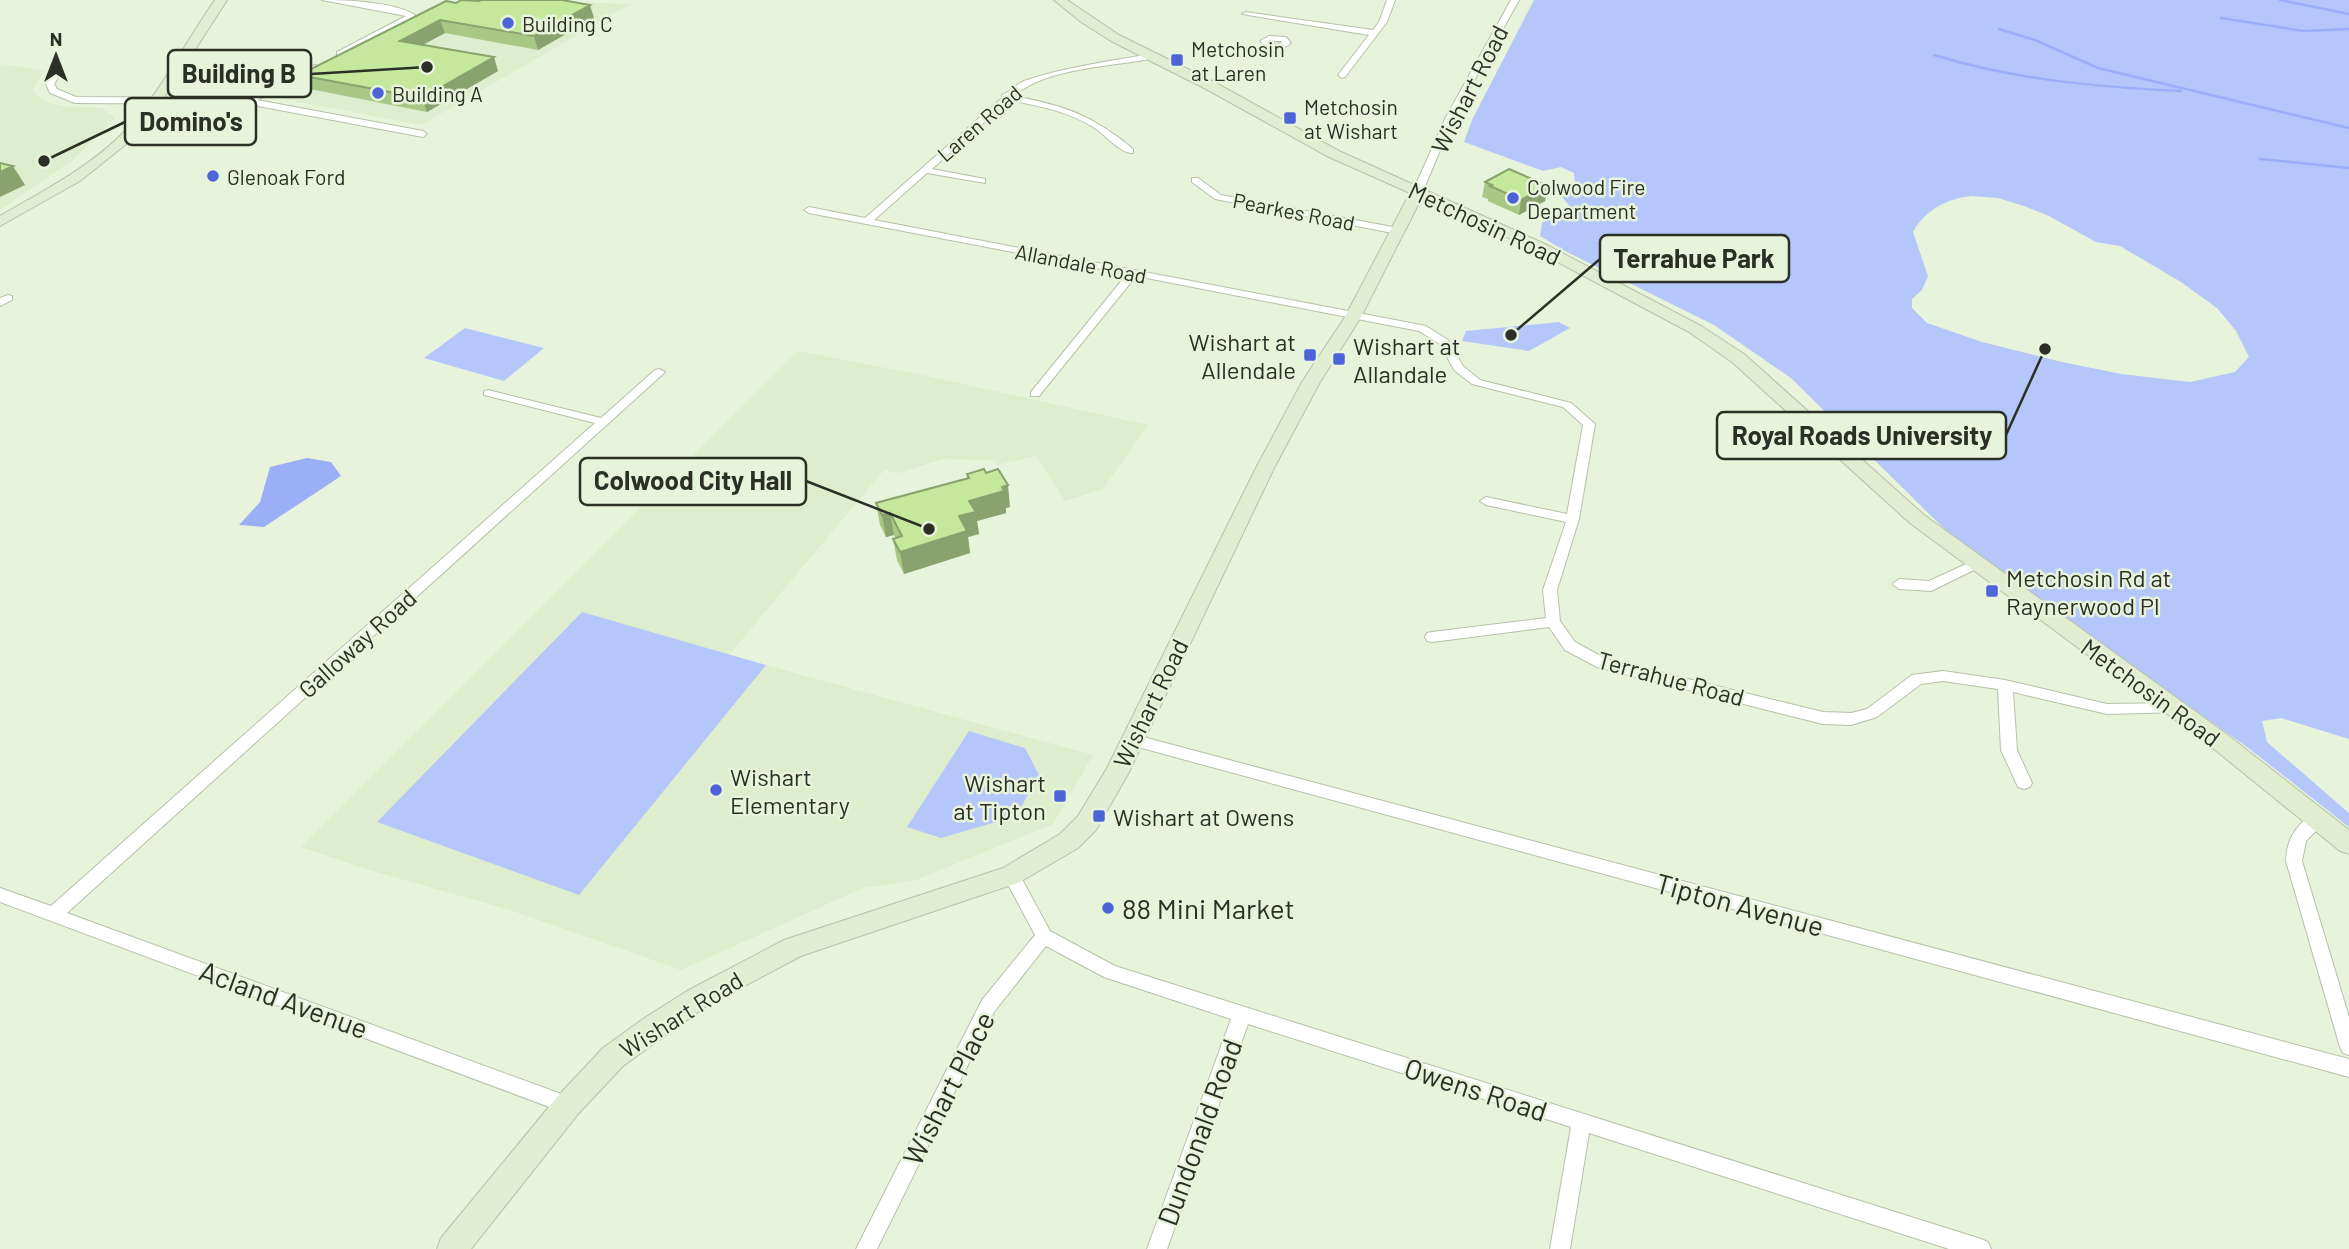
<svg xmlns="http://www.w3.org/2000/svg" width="2349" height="1249" font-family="Barlow,sans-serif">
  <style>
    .built { fill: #deedcd }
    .green { fill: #b5c6fb; fill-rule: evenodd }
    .water { fill: #9aaff7 }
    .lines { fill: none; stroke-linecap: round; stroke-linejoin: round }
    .stream { stroke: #9aaff7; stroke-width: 2.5 }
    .street-casing { stroke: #b6c1a9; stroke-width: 2 }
    .secondary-casing { stroke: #b6c1a9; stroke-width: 2 }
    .street { fill: #fff; fill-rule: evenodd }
    .secondary { fill: #e0edd1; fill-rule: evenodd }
    .wall { fill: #a9c886 }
    .shaded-wall { fill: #8aa26d }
    .building { fill: #c5e89c; stroke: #8aa26d; stroke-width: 2 }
    .poi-dot { fill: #4d64d9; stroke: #e7f3db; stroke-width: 2.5 }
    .labels { text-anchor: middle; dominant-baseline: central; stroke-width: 5; stroke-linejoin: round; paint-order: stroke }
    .far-poi-label { font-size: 21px; fill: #2b2f26; stroke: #e7f3db; text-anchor: start }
    .far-street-label { font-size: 21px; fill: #2b2f26; stroke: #e7f3db }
    .street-label { font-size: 24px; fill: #2b2f26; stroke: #e7f3db }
    .poi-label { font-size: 24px; fill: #2b2f26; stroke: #e7f3db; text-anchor: start }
    .near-street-label { font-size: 28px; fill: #2b2f26; stroke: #e7f3db }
    .near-poi-label { font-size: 28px; fill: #2b2f26; stroke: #e7f3db; text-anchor: start }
    .leader { fill: none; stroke: #2b2f26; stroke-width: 2.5 }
    .callout-dot { fill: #2b2f26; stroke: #e7f3db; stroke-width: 2.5 }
    .callout { fill: #e7f3db; stroke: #2b2f26; stroke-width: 2.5 }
    .callout-label { font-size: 26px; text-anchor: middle; font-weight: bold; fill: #2b2f26 }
  </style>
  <rect width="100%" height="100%" fill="#e7f3db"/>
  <!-- built -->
  <g class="built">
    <path d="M 509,0 L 631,4 L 421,125 L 273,97 L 449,6 Z"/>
    <path d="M 0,64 L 44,71 L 33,88 L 34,93 L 45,102 L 67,107 L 102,108 L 115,118 L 74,159 L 0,210 Z"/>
    <path d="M 798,351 L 922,375 L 1148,425 L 1103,489 L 1065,501 L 1036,456 L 997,465 L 994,460 L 942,459 L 899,473 L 884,470 L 729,655 L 1093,755 L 1053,824 L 916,880 L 863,888 L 681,970 L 507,909 L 366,869 L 301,847 Z"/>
  </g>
  <!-- green -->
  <g class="green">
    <path d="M 1534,0 L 2349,0 L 2349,739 L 2281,718 L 2262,721 L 2267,742 L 2349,813 L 2349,827 L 2247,747 L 1965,549 L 1791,378 L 1714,325 L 1567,252 L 1540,236 L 1542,223 L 1569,205 L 1562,197 L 1568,187 L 1575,185 L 1574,173 L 1561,167 L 1543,171 L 1464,142 L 1472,120 ZM 1972,196 L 1998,198 L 2024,206 L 2047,215 L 2096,242 L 2120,246 L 2181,282 L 2217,308 L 2236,331 L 2249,357 L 2235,372 L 2190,382 L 2121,374 L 2062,362 L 1982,342 L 1927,323 L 1912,308 L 1912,299 L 1922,290 L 1928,276 L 1913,232 C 1925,210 1948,198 1972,196 Z"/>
    <path d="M 1559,322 L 1570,328 L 1529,351 L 1462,341 L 1466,331 Z"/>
    <path d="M 465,328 L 544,348 L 504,381 L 424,358 Z"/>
    <path d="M 582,612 L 766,665 L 579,895 L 377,822 Z"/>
    <path d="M 969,731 L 1025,748 L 1039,775 L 1021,807 L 996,822 L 941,838 L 907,827 Z"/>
  </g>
  <!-- water -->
  <path class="water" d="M 307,458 L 331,462 L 341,476 L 264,527 L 239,525 L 260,502 L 270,467 Z"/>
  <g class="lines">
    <!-- stream -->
    <g class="stream">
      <path d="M 2280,0 L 2349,14"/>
      <path d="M 2221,18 L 2304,31 L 2349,29"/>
      <path d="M 1999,29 L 2035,40 L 2098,68 L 2349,128"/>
      <path d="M 1934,55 C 2015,80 2097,87 2181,91"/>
      <path d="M 2260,159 L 2349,168"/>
    </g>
    <defs>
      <g id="street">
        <path d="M 322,0 C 347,0 395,2 415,15 L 410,22 L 340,56 L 337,56 L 337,52 L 406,16 Z"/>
        <path d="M 1387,0 L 1395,0 L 1387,22 L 1345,77 L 1342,78 L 1338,75 L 1369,35 L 1242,14 L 1246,12 L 1373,30 L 1379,22 Z"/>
        <path d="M 1511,0 L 1519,0 L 1454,117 L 1423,191 L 1415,193 L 1413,191 L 1446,117 Z"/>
        <path d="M 1269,36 L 1286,37 L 1291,43 C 1282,51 1268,51 1260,41 ZM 1269,41 L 1281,41 L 1282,43 L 1275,44 Z"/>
        <path d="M 1152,54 L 1156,56 L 1155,58 C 1112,67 1047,67 1014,96 C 1066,106 1092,115 1133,149 L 1133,153 C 1120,154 1105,134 1093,127 C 1068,111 1038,106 1009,100 L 932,169 L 985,179 L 985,183 L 927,173 L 874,220 L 1426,326 L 1448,340 L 1463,366 L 1480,380 L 1571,403 L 1595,424 L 1579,519 L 1557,590 L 1560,621 L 1575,642 L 1606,659 L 1823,712 L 1851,713 L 1867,709 L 1912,675 L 1943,671 L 2005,680 L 2107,704 L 2176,703 L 2181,704 L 2183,708 L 2181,712 L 2107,714 L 2013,692 L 2017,750 L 2032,783 L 2030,787 L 2024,789 L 2018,787 L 2001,750 L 1998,689 L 1943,681 L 1921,684 L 1877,717 L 1851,725 L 1823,724 L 1597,667 L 1565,650 L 1549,627 L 1432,642 L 1427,641 L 1425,637 L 1427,633 L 1432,632 L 1546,618 L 1543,590 L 1566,522 L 1486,505 L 1480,501 L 1486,497 L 1567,514 L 1583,425 L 1563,407 L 1472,384 L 1454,370 L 1440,344 L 1419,331 L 1136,276 L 1039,396 L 1031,396 L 1031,392 L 1127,274 L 809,213 L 804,210 L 809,207 L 865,218 L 1002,98 L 1002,95 C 1011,92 1016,84 1024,81 C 1066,67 1109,61 1152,54 Z"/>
        <path d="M 315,65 L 319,67 L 318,69 L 257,100 L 423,131 L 427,134 L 423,137 L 248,104 L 75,103 L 50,93 L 46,84 L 54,71 L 57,70 L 61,73 L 54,84 L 57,89 L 76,97 L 247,98 Z"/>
        <path d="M 1192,178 L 1198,178 L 1221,195 L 1398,228 L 1403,231 L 1398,234 L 1215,199 L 1192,182 Z"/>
        <path d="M 8,295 L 12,296 L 12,300 L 0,306 L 0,298 Z"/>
        <path d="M 659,369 L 665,372 L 663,374 L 67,913 L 575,1099 L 577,1105 L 575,1111 L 568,1114 L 0,902 L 0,888 L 51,906 L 595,423 L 484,395 L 484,391 L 488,390 L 601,418 L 655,370 Z"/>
        <path d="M 1975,560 L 1980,561 L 1982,564 L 1980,567 L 1931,591 L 1899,589 L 1892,584 L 1899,579 L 1929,581 Z"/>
        <path d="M 1132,734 L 2349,1059 L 2349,1077 L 1127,744 L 1124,740 L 1127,736 Z"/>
        <path d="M 2320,812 L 2326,814 L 2328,818 L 2306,841 L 2302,861 L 2349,1017 L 2349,1055 L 2343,1053 L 2340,1047 L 2286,861 C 2286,840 2299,818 2320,812 Z"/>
        <path d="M 1011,868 L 1017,870 L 1050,931 L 1115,966 L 1981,1239 L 1988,1242 L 1991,1249 L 1949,1249 L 1589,1133 L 1570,1249 L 1550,1249 L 1571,1127 L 1248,1024 L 1167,1249 L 1147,1249 L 1231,1019 L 1104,977 L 1046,946 L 994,1012 L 877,1249 L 856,1249 L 982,1000 L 1035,935 L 1003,875 L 1005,870 Z"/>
      </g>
      <g id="secondary">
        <path d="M 215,0 L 227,0 L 168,92 L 130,141 L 80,181 L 0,226 L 0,216 C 41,192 85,170 120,136 C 159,97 183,45 215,0 Z"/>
        <path d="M 1054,0 L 1067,0 L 1119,35 L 1216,83 L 1339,151 L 1545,244 L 1701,326 L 1744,354 L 1924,515 L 2225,733 L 2349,830 L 2349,854 L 2340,851 L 2209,745 L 1910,523 L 1732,362 L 1689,332 L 1535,250 L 1421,199 L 1361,317 L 1320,382 L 1274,468 L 1128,774 L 1096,830 L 1078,848 L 1020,882 L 801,956 L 705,1007 L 623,1066 L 578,1114 L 471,1249 L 437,1249 L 441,1238 L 558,1096 L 603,1048 L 643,1019 L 687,991 L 784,940 L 1003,868 L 1060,834 L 1078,816 L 1106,770 L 1256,468 L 1302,382 L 1345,317 L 1410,193 L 1329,157 L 1206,89 L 1111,41 L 1081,22 Z"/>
      </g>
    </defs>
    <!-- street casing -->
    <use href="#street" class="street-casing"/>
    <!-- secondary casing -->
    <use href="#secondary" class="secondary-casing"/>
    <!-- street -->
    <use href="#street" class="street"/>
    <!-- secondary -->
    <use href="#secondary" class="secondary"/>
  </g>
  <!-- wall -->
  <g class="wall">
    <path d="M 456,3 L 594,18 L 538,50 L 445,33 L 423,45 L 498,71 L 427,112 L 305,88 L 299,75 Z"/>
    <path d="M 1485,182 L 1548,186 L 1545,201 L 1519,215 L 1488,201 L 1488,199 L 1482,197 Z"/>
    <path d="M 967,474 L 1010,507 L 1006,508 L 1006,513 L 977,521 L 979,534 L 968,537 L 970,553 L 904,574 L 897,560 L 893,539 L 895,538 L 894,535 L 886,537 L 880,525 L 876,503 L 967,478 Z"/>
  </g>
  <!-- shaded-wall -->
  <g class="shaded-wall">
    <path d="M 590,5 L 594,18 L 538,50 L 534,36 Z"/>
    <path d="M 440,20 L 445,33 L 405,54 L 400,41 Z"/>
    <path d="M 494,57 L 498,71 L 427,112 L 422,98 Z"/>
    <path d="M 13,166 L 25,185 L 0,197 L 0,172 Z"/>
    <path d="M 1548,186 L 1545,201 L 1519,215 L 1521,200 Z"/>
    <path d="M 1008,485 L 1010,507 L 1006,508 L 1006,513 L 977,521 L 979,534 L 968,537 L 970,553 L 904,574 L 900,552 L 959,516 L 969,501 Z"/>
    <path d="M 890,513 L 894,535 L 886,537 L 882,515 Z"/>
  </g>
  <!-- building -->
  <g class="building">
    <path d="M 461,0 L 479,1 L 482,0 L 562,0 L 590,5 L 534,36 L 440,20 L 400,41 L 494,57 L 422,98 L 299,75 L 446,1 L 456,3 Z"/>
    <path d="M 0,163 L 13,166 L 0,172 Z"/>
    <path d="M 1509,169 L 1548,186 L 1521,200 L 1490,186 L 1492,185 L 1485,182 Z"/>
    <path d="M 984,469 L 986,473 L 998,469 L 1008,485 L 1002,487 L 1004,491 L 969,501 L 976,512 L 959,516 L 967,531 L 900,552 L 893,539 L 902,536 L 890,513 L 882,515 L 876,503 L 969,478 L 967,474 Z"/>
  </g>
  <!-- markers -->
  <g class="poi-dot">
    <circle cx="508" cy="23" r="7"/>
    <rect x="1170" y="53" width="14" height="14" rx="3.5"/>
    <circle cx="378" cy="93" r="7"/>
    <rect x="1283" y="111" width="14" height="14" rx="3.5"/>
    <circle cx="213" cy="176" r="7"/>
    <circle cx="1513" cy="198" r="7"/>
    <rect x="1303" y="348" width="14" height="14" rx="3.5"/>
    <rect x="1332" y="352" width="14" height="14" rx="3.5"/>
    <rect x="1985" y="584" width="14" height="14" rx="3.5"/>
    <circle cx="716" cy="790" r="7"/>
    <rect x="1053" y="789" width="14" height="14" rx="3.5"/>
    <rect x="1092" y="809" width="14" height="14" rx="3.5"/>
    <circle cx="1108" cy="908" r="7"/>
  </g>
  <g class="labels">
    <!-- far-poi labels -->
    <g class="far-poi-label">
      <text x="522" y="23">Building C</text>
      <text x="1191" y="48">Metchosin<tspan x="1191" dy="24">at Laren</tspan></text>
      <text x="392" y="93">Building A</text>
      <text x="1304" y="106">Metchosin<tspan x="1304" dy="24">at Wishart</tspan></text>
      <text x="227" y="176">Glenoak Ford</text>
      <text x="1527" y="186">Colwood Fire<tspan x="1527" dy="24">Department</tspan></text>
    </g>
    <!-- far-street labels -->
    <g class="far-street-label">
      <text transform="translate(979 123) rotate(-41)">Laren Road</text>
      <text transform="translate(1294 211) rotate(11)">Pearkes Road</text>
      <text transform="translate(1081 263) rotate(11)">Allandale Road</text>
    </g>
    <!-- street labels -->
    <g class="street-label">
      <text transform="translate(1469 89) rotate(-63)">Wishart Road</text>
      <text transform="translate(1485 223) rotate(25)">Metchosin Road</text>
      <text transform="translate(357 643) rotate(-42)">Galloway Road</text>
      <text transform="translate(1671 678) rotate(15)">Terrahue Road</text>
      <text transform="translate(2151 692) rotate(36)">Metchosin Road</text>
      <text transform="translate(1150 703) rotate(-64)">Wishart Road</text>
      <text transform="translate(681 1014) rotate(-32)">Wishart Road</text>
    </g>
    <!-- poi labels -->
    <g class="poi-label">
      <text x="1296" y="341" text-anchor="end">Wishart at<tspan x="1296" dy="28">Allendale</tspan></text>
      <text x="1353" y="345">Wishart at<tspan x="1353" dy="28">Allandale</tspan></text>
      <text x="2006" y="577">Metchosin Rd at<tspan x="2006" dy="28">Raynerwood Pl</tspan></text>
      <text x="730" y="776">Wishart<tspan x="730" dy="28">Elementary</tspan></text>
      <text x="1046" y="782" text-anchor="end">Wishart<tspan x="1046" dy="28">at Tipton</tspan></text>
      <text x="1113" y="816">Wishart at Owens</text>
    </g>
    <!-- near-street labels -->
    <g class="near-street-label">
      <text transform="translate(1740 904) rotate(15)">Tipton Avenue</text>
      <text transform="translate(284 999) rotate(20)">Acland Avenue</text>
      <text transform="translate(948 1088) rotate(-63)">Wishart Place</text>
      <text transform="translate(1476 1089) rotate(18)">Owens Road</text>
      <text transform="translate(1199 1132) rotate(-70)">Dundonald Road</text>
    </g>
    <!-- near-poi labels -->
    <g class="near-poi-label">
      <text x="1122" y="908">88 Mini Market</text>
    </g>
  </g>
  <!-- callouts -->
  <path class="leader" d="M427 67L311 74M44 161L125 122M1511 335L1600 259M2045 349L2006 435M929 529L806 481"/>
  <g class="callout-dot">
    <circle cx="427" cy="67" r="7"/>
    <circle cx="44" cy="161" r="7"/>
    <circle cx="1511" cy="335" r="7"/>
    <circle cx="2045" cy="349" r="7"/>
    <circle cx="929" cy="529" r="7"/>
  </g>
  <g class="callout">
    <rect x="168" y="50" width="143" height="47" rx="7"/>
    <rect x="125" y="98" width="131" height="47" rx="7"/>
    <rect x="1600" y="235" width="189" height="47" rx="7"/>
    <rect x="1717" y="412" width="289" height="47" rx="7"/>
    <rect x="580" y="458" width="226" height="47" rx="7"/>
  </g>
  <g class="callout-label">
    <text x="239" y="83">Building B</text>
    <text x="191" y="131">Domino's</text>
    <text x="1694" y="268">Terrahue Park</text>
    <text x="1862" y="445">Royal Roads University</text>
    <text x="693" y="490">Colwood City Hall</text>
  </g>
  <!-- north arrow -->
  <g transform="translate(56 56)" stroke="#e7f3db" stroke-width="5" paint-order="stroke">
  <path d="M0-5L12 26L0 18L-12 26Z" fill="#2b2f26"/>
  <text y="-10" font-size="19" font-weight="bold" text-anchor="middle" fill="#2b2f26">N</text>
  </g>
</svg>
